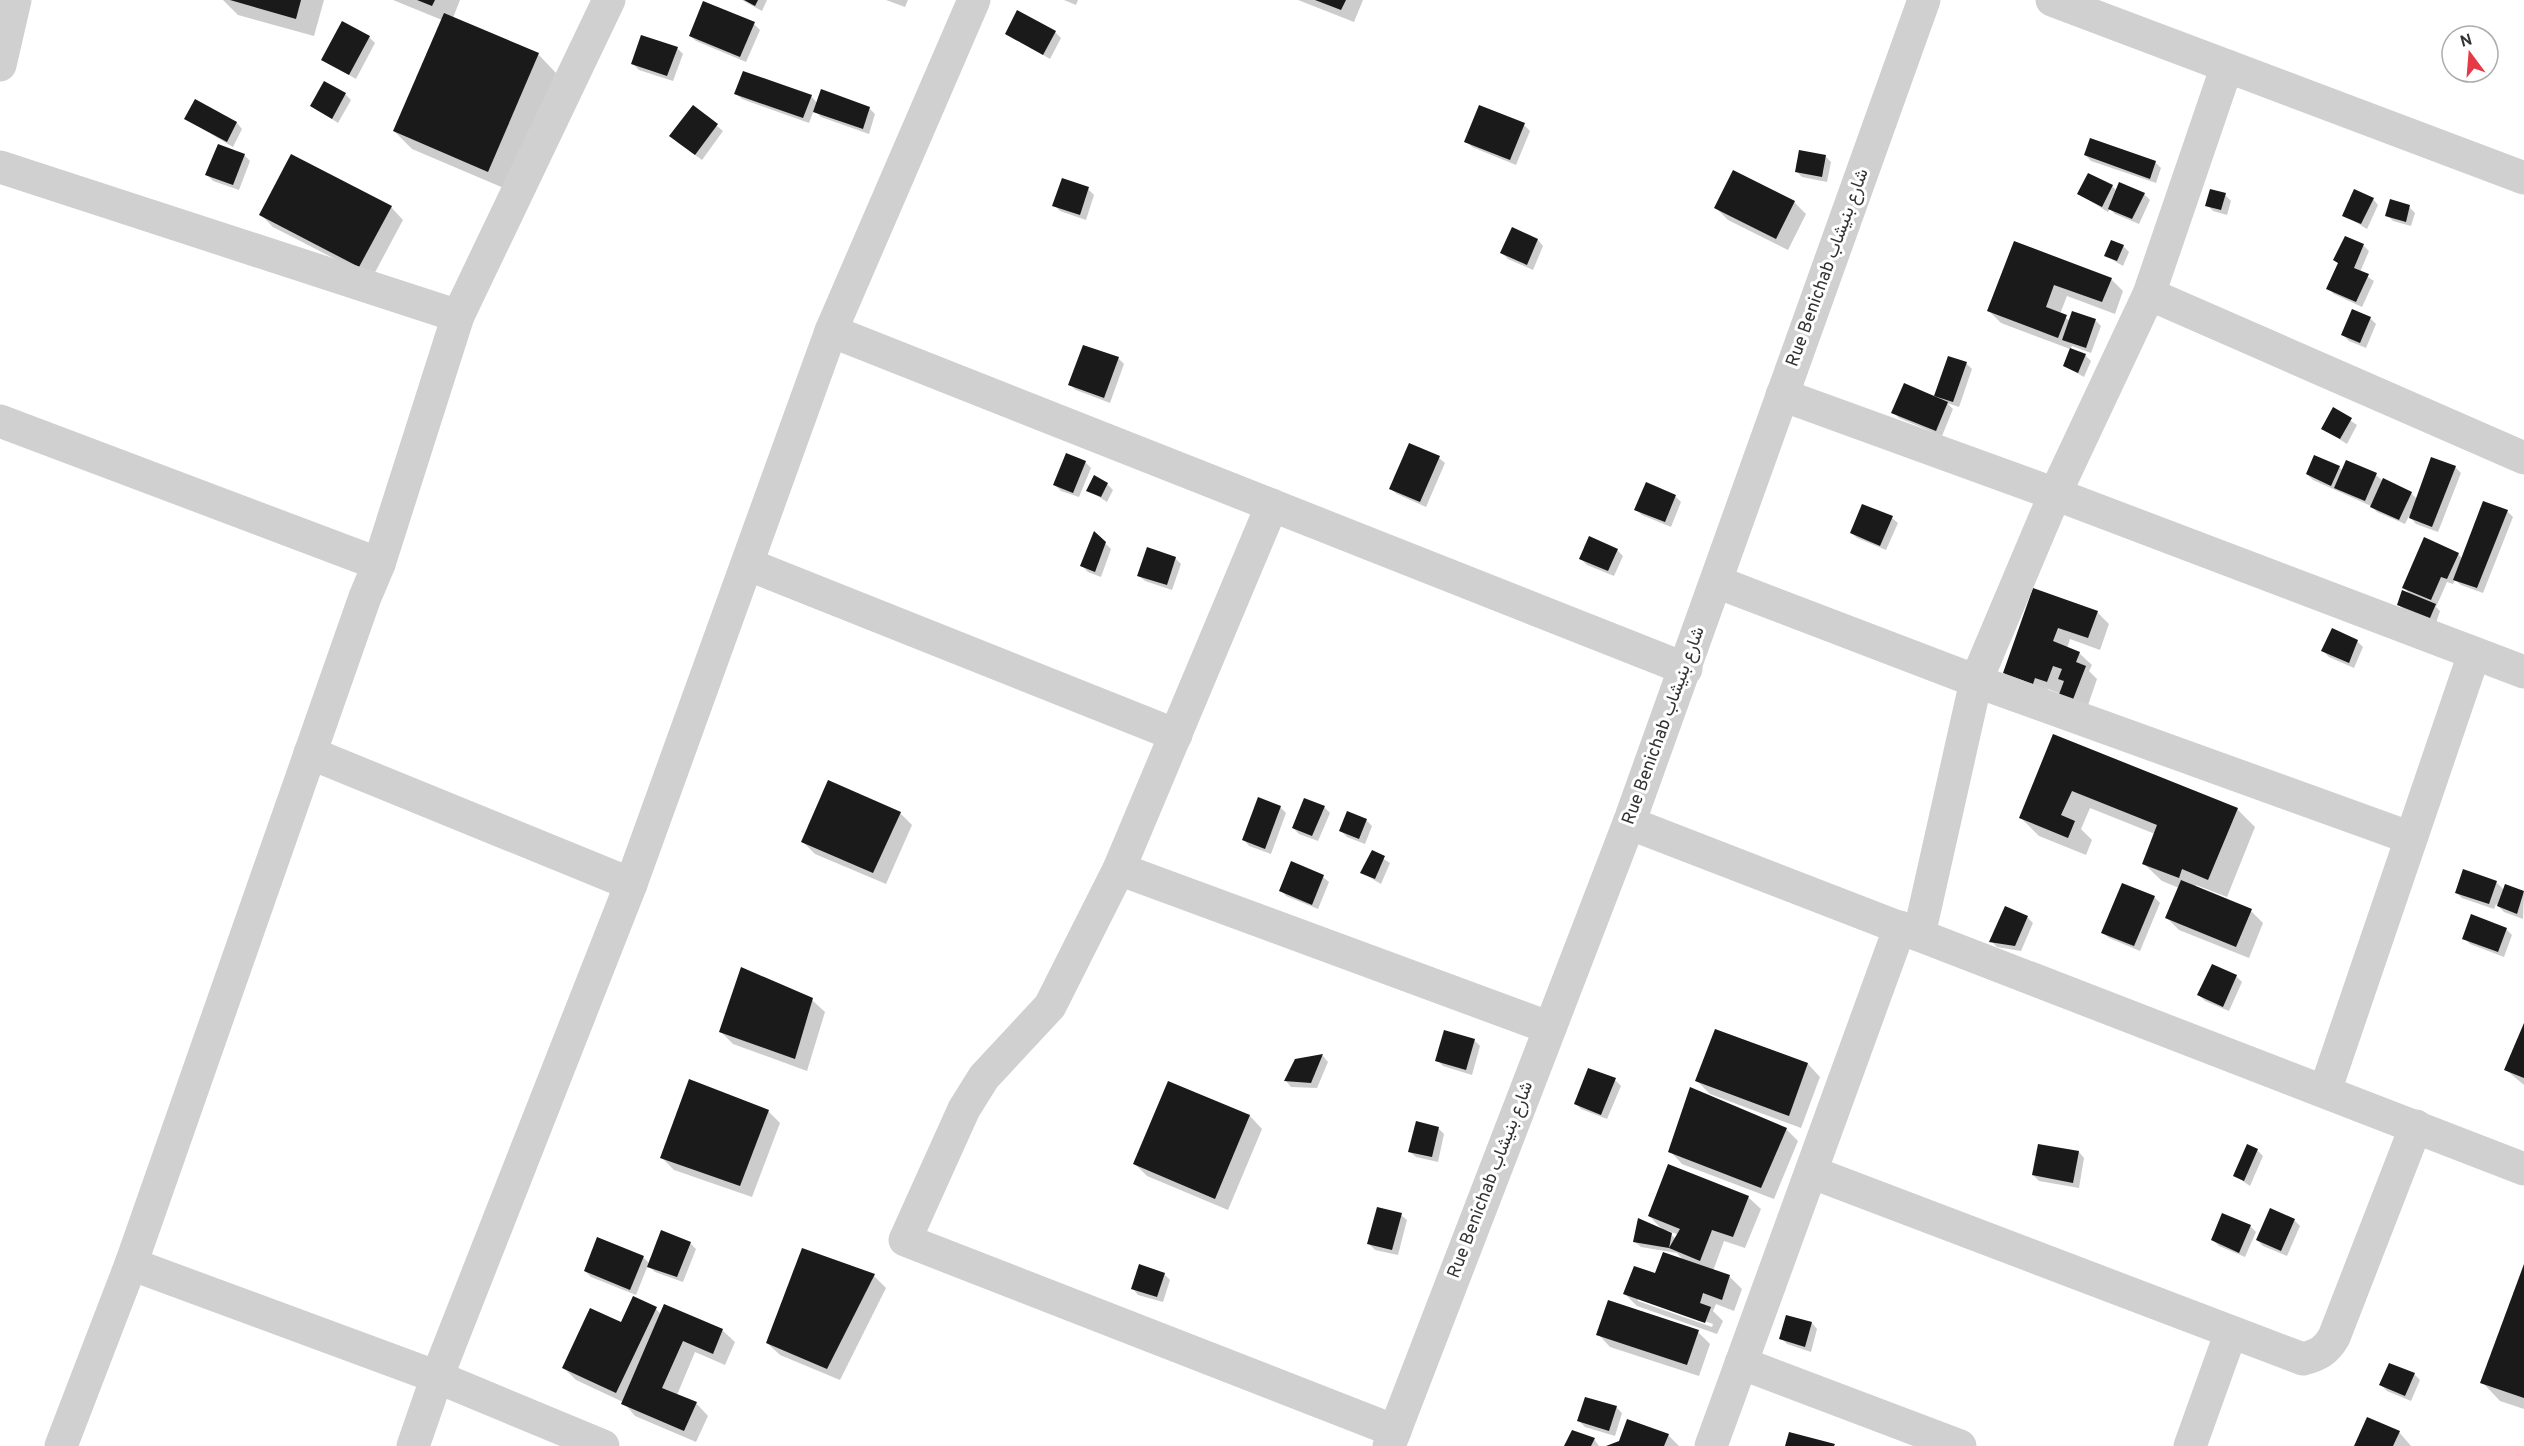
<svg xmlns="http://www.w3.org/2000/svg" width="2524" height="1446" font-family="Overpass,Vazirmatn,sans-serif">
  <style>
    .shadow { fill: #0003; fill-rule: evenodd }
    .building { fill: #1a1a1a }
    .lines { fill: none; stroke-linecap: round; stroke-linejoin: round }
    .street { stroke: #d0d0d0; stroke-width: 33 }
    .labels { text-anchor: middle; dominant-baseline: central; stroke-width: 6; stroke-linejoin: round; paint-order: stroke }
    .street-label { font-size: 18px; fill: #333; stroke: #fff }
  </style>
  <rect width="100%" height="100%" fill="#fff"/>
  <!-- shadow -->
  <g class="shadow">
    <path d="M 223,0 L 324,0 L 314,36 L 238,15 Z"/>
    <path d="M 393,0 L 460,0 L 453,18 L 538,54 L 556,73 L 506,189 L 412,149 L 394,131 L 442,20 Z"/>
    <path d="M 742,0 L 767,0 L 762,11 Z"/>
    <path d="M 886,0 L 908,0 L 905,7 Z"/>
    <path d="M 1064,0 L 1078,0 L 1076,5 Z"/>
    <path d="M 1298,0 L 1363,0 L 1354,22 Z"/>
    <path d="M 754,24 L 760,30 L 746,62 L 696,41 L 690,36 Z"/>
    <path d="M 1055,32 L 1061,38 L 1050,59 L 1007,34 Z"/>
    <path d="M 369,37 L 375,43 L 356,79 L 323,60 Z"/>
    <path d="M 677,48 L 683,54 L 673,81 L 639,70 L 633,64 Z"/>
    <path d="M 345,94 L 351,100 L 338,123 L 312,106 Z"/>
    <path d="M 736,94 L 811,96 L 818,104 L 869,108 L 875,114 L 869,134 L 821,117 L 814,110 L 809,123 L 742,99 Z"/>
    <path d="M 694,107 L 723,131 L 702,160 L 677,142 Z"/>
    <path d="M 186,119 L 237,123 L 242,129 L 233,147 Z"/>
    <path d="M 1524,125 L 1530,131 L 1516,165 L 1472,147 L 1466,141 Z"/>
    <path d="M 244,155 L 250,161 L 239,190 L 213,181 L 207,175 Z"/>
    <path d="M 2085,155 L 2155,162 L 2161,168 L 2156,183 L 2091,161 Z"/>
    <path d="M 1825,156 L 1831,162 L 1827,182 L 1802,177 L 1796,171 Z"/>
    <path d="M 2112,186 L 2117,191 L 2144,194 L 2150,200 L 2139,224 L 2115,214 L 2110,209 L 2108,212 L 2079,194 Z"/>
    <path d="M 1088,189 L 1094,195 L 1086,220 L 1060,211 L 1054,205 Z"/>
    <path d="M 2225,195 L 2231,201 L 2227,215 L 2213,211 L 2207,205 Z"/>
    <path d="M 2373,199 L 2378,205 L 2367,229 L 2344,215 Z"/>
    <path d="M 1794,202 L 1806,214 L 1788,250 L 1728,220 L 1716,208 Z"/>
    <path d="M 391,207 L 403,220 L 372,278 L 273,227 L 261,215 Z"/>
    <path d="M 2409,207 L 2415,213 L 2411,226 L 2393,221 L 2387,215 Z"/>
    <path d="M 1513,229 L 1538,240 L 1543,246 L 1533,270 L 1508,259 L 1502,253 Z"/>
    <path d="M 2346,238 L 2364,246 L 2369,251 L 2360,272 L 2374,281 L 2362,307 L 2334,294 L 2328,288 L 2339,264 L 2335,260 Z"/>
    <path d="M 2015,243 L 2111,279 L 2123,291 L 2115,314 L 2067,296 L 2060,314 L 2070,321 L 2095,320 L 2101,326 L 2091,353 L 2072,346 L 2070,349 L 2001,323 L 1989,311 Z"/>
    <path d="M 2123,246 L 2129,252 L 2123,266 L 2106,256 Z"/>
    <path d="M 2370,318 L 2376,324 L 2366,348 L 2349,341 L 2343,335 Z"/>
    <path d="M 2085,355 L 2091,361 L 2084,377 L 2064,366 Z"/>
    <path d="M 1118,358 L 1124,364 L 1110,403 L 1076,390 L 1070,385 Z"/>
    <path d="M 1949,358 L 1966,363 L 1972,369 L 1959,407 L 1947,403 L 1953,409 L 1942,436 L 1899,418 L 1893,412 L 1935,398 Z"/>
    <path d="M 2333,409 L 2357,425 L 2347,444 L 2323,429 Z"/>
    <path d="M 1439,458 L 1445,463 L 1426,507 L 1397,494 L 1391,489 Z"/>
    <path d="M 1085,462 L 1091,468 L 1079,497 L 1061,491 L 1055,485 Z"/>
    <path d="M 2339,467 L 2343,471 L 2376,475 L 2383,481 L 2411,493 L 2417,499 L 2455,467 L 2461,473 L 2438,532 L 2416,524 L 2409,516 L 2405,524 L 2377,512 L 2371,506 L 2313,480 L 2307,474 Z"/>
    <path d="M 1107,484 L 1113,490 L 1107,502 L 1088,490 Z"/>
    <path d="M 1675,496 L 1681,502 L 1671,527 L 1642,515 L 1636,510 Z"/>
    <path d="M 2507,511 L 2513,517 L 2483,593 L 2461,585 L 2455,580 L 2453,584 L 2447,582 L 2436,607 L 2440,611 L 2436,623 L 2404,610 L 2398,604 L 2412,596 L 2403,587 L 2458,554 L 2463,559 Z"/>
    <path d="M 1892,518 L 1898,523 L 1886,550 L 1857,538 L 1851,532 Z"/>
    <path d="M 1105,543 L 1111,549 L 1101,577 L 1088,572 L 1082,566 Z"/>
    <path d="M 1617,550 L 1623,556 L 1614,576 L 1587,565 L 1581,559 Z"/>
    <path d="M 1175,558 L 1181,564 L 1172,590 L 1145,581 L 1139,576 Z"/>
    <path d="M 2034,590 L 2097,612 L 2109,624 L 2100,650 L 2070,639 L 2067,648 L 2079,653 L 2092,665 L 2089,671 L 2097,679 L 2085,714 L 2061,694 L 2048,689 L 2045,695 L 2017,685 L 2004,673 Z"/>
    <path d="M 2357,641 L 2363,647 L 2354,668 L 2329,657 L 2323,651 Z"/>
    <path d="M 2054,736 L 2237,809 L 2255,827 L 2227,897 L 2196,885 L 2195,887 L 2251,911 L 2263,923 L 2249,958 L 2179,930 L 2167,918 L 2179,888 L 2162,881 L 2143,863 L 2155,834 L 2090,808 L 2081,829 L 2092,840 L 2086,855 L 2039,836 L 2021,818 Z"/>
    <path d="M 1280,807 L 1286,813 L 1271,854 L 1249,846 L 1244,840 Z"/>
    <path d="M 1324,807 L 1330,813 L 1318,841 L 1299,834 L 1293,828 Z"/>
    <path d="M 900,813 L 912,825 L 886,884 L 815,854 L 803,842 Z"/>
    <path d="M 1366,820 L 1372,826 L 1365,844 L 1347,837 L 1341,831 Z"/>
    <path d="M 1372,852 L 1390,863 L 1381,884 L 1362,873 Z"/>
    <path d="M 1292,863 L 1323,877 L 1329,882 L 1318,909 L 1286,896 L 1281,890 Z"/>
    <path d="M 2496,882 L 2504,890 L 2506,885 L 2524,893 L 2523,919 L 2504,912 L 2496,904 L 2494,909 L 2462,898 L 2456,892 Z"/>
    <path d="M 2154,897 L 2160,903 L 2140,951 L 2109,938 L 2103,933 Z"/>
    <path d="M 2005,908 L 2028,918 L 2033,923 L 2021,951 L 1997,947 L 1991,941 Z"/>
    <path d="M 2506,929 L 2512,935 L 2504,957 L 2470,944 L 2464,938 Z"/>
    <path d="M 2236,976 L 2242,982 L 2229,1011 L 2205,1001 L 2199,995 Z"/>
    <path d="M 812,1000 L 825,1012 L 807,1071 L 733,1044 L 720,1031 Z"/>
    <path d="M 2524,1027 L 2524,1085 L 2506,1070 Z"/>
    <path d="M 1474,1040 L 1480,1046 L 1472,1075 L 1443,1066 L 1437,1060 Z"/>
    <path d="M 1323,1056 L 1328,1062 L 1317,1088 L 1291,1087 L 1286,1081 L 1296,1060 Z"/>
    <path d="M 1808,1064 L 1820,1077 L 1801,1128 L 1710,1094 L 1697,1081 Z"/>
    <path d="M 1615,1080 L 1621,1086 L 1607,1119 L 1581,1109 L 1575,1103 Z"/>
    <path d="M 1168,1083 L 1250,1116 L 1262,1129 L 1228,1210 L 1147,1176 L 1135,1164 Z"/>
    <path d="M 768,1111 L 780,1123 L 752,1197 L 674,1170 L 662,1158 Z"/>
    <path d="M 1438,1128 L 1444,1134 L 1438,1162 L 1416,1157 L 1410,1152 Z"/>
    <path d="M 1786,1129 L 1798,1141 L 1774,1199 L 1682,1164 L 1670,1151 Z"/>
    <path d="M 2257,1150 L 2263,1156 L 2250,1186 L 2234,1175 Z"/>
    <path d="M 2079,1152 L 2084,1158 L 2079,1188 L 2039,1181 L 2033,1175 Z"/>
    <path d="M 1748,1197 L 1761,1209 L 1745,1248 L 1724,1241 L 1713,1271 L 1729,1276 L 1742,1289 L 1734,1311 L 1716,1304 L 1713,1311 L 1723,1321 L 1717,1334 L 1637,1306 L 1625,1294 L 1684,1261 L 1677,1253 L 1641,1247 L 1635,1242 L 1665,1232 L 1649,1216 ZM 1666,1230 L 1679,1235 L 1676,1239 ZM 1638,1298 L 1713,1324 L 1712,1327 L 1638,1301 Z"/>
    <path d="M 1401,1215 L 1407,1220 L 1398,1255 L 1375,1250 L 1369,1244 Z"/>
    <path d="M 2294,1220 L 2300,1226 L 2287,1256 L 2263,1246 L 2257,1240 Z"/>
    <path d="M 2250,1226 L 2256,1232 L 2245,1257 L 2219,1246 L 2213,1240 Z"/>
    <path d="M 690,1243 L 696,1249 L 683,1282 L 655,1272 L 648,1265 L 636,1295 L 591,1277 L 585,1271 L 643,1257 L 650,1264 Z"/>
    <path d="M 803,1250 L 874,1276 L 886,1288 L 840,1380 L 780,1355 L 767,1343 Z"/>
    <path d="M 2524,1268 L 2524,1409 L 2500,1401 L 2482,1382 Z"/>
    <path d="M 1164,1274 L 1170,1280 L 1163,1302 L 1138,1295 L 1133,1289 Z"/>
    <path d="M 656,1309 L 661,1314 L 722,1330 L 735,1342 L 725,1365 L 695,1352 L 677,1395 L 696,1403 L 708,1416 L 696,1442 L 635,1416 L 623,1402 L 576,1380 L 564,1368 L 621,1324 Z"/>
    <path d="M 1812,1323 L 1817,1329 L 1811,1352 L 1787,1344 L 1781,1338 Z"/>
    <path d="M 1698,1332 L 1710,1344 L 1699,1376 L 1610,1347 L 1598,1334 Z"/>
    <path d="M 2414,1374 L 2420,1380 L 2411,1401 L 2387,1391 L 2381,1385 Z"/>
    <path d="M 1616,1407 L 1622,1413 L 1615,1436 L 1585,1427 L 1579,1421 Z"/>
    <path d="M 2399,1432 L 2411,1446 L 2356,1446 Z"/>
    <path d="M 1668,1435 L 1679,1446 L 1610,1446 L 1620,1442 Z"/>
    <path d="M 1594,1439 L 1599,1446 L 1565,1446 Z"/>
  </g>
  <!-- building -->
  <g class="building">
    <path d="M 230,0 L 301,0 L 296,19 Z"/>
    <path d="M 417,0 L 435,0 L 432,6 Z"/>
    <path d="M 744,0 L 758,0 L 755,6 Z"/>
    <path d="M 1315,0 L 1346,0 L 1341,10 Z"/>
    <path d="M 703,1 L 755,22 L 740,57 L 689,36 Z"/>
    <path d="M 1017,10 L 1056,31 L 1043,55 L 1005,34 Z"/>
    <path d="M 444,13 L 539,53 L 488,172 L 393,131 Z"/>
    <path d="M 342,21 L 370,36 L 349,75 L 321,60 Z"/>
    <path d="M 641,35 L 678,47 L 667,76 L 631,64 Z"/>
    <path d="M 743,71 L 812,95 L 803,118 L 734,94 Z"/>
    <path d="M 324,81 L 346,93 L 332,119 L 310,106 Z"/>
    <path d="M 821,89 L 870,107 L 863,129 L 813,112 Z"/>
    <path d="M 195,99 L 237,122 L 227,142 L 184,119 Z"/>
    <path d="M 693,105 L 718,124 L 695,155 L 669,136 Z"/>
    <path d="M 1479,105 L 1525,123 L 1510,160 L 1464,142 Z"/>
    <path d="M 2090,138 L 2156,161 L 2150,179 L 2084,155 Z"/>
    <path d="M 218,144 L 245,154 L 233,185 L 205,175 Z"/>
    <path d="M 1799,150 L 1826,155 L 1822,177 L 1795,172 Z"/>
    <path d="M 291,154 L 392,206 L 359,267 L 259,215 Z"/>
    <path d="M 1733,170 L 1795,201 L 1776,239 L 1714,208 Z"/>
    <path d="M 2088,173 L 2113,185 L 2102,207 L 2077,194 Z"/>
    <path d="M 1062,178 L 1089,187 L 1080,215 L 1052,206 Z"/>
    <path d="M 2119,182 L 2145,193 L 2132,219 L 2108,209 Z"/>
    <path d="M 2210,189 L 2226,193 L 2221,210 L 2205,206 Z"/>
    <path d="M 2354,189 L 2374,198 L 2361,224 L 2342,216 Z"/>
    <path d="M 2390,199 L 2410,205 L 2406,222 L 2385,216 Z"/>
    <path d="M 1512,227 L 1538,239 L 1527,265 L 1500,253 Z"/>
    <path d="M 2345,236 L 2364,244 L 2354,268 L 2369,274 L 2356,302 L 2326,289 L 2338,263 L 2333,260 Z"/>
    <path d="M 2111,240 L 2124,245 L 2117,261 L 2104,256 Z"/>
    <path d="M 2014,241 L 2112,278 L 2102,302 L 2054,285 L 2046,307 L 2067,315 L 2058,338 L 1987,311 Z"/>
    <path d="M 2352,309 L 2371,317 L 2360,343 L 2341,335 Z"/>
    <path d="M 2072,311 L 2096,319 L 2086,348 L 2062,340 Z"/>
    <path d="M 1083,345 L 1119,357 L 1104,398 L 1068,385 Z"/>
    <path d="M 2070,348 L 2086,354 L 2078,373 L 2063,366 Z"/>
    <path d="M 1948,356 L 1967,362 L 1953,402 L 1934,396 Z"/>
    <path d="M 1904,383 L 1948,402 L 1936,431 L 1891,413 Z"/>
    <path d="M 2333,407 L 2352,418 L 2340,439 L 2321,429 Z"/>
    <path d="M 1409,443 L 1440,456 L 1420,502 L 1389,489 Z"/>
    <path d="M 1066,453 L 1086,461 L 1073,493 L 1053,485 Z"/>
    <path d="M 2314,455 L 2340,466 L 2331,486 L 2306,474 Z"/>
    <path d="M 2431,457 L 2456,466 L 2432,527 L 2409,518 Z"/>
    <path d="M 2346,460 L 2377,473 L 2365,501 L 2334,488 Z"/>
    <path d="M 1094,475 L 1108,483 L 1101,497 L 1086,491 Z"/>
    <path d="M 2383,478 L 2412,492 L 2399,520 L 2370,507 Z"/>
    <path d="M 1646,482 L 1676,495 L 1665,522 L 1634,510 Z"/>
    <path d="M 2483,501 L 2508,510 L 2477,588 L 2453,580 Z"/>
    <path d="M 1862,504 L 1893,516 L 1880,546 L 1850,533 Z"/>
    <path d="M 1094,531 L 1106,542 L 1095,572 L 1080,566 Z"/>
    <path d="M 1589,536 L 1618,549 L 1608,571 L 1579,559 Z"/>
    <path d="M 2424,537 L 2459,553 L 2447,579 L 2441,577 L 2431,600 L 2402,588 Z"/>
    <path d="M 1147,547 L 1176,557 L 1167,585 L 1137,576 Z"/>
    <path d="M 2033,588 L 2098,611 L 2088,638 L 2058,628 L 2053,641 L 2080,652 L 2076,662 L 2086,666 L 2072,702 L 2058,697 L 2064,681 L 2058,679 L 2062,669 L 2053,666 L 2047,682 L 2035,678 L 2033,684 L 2003,673 Z"/>
    <path d="M 2402,590 L 2436,604 L 2430,618 L 2397,605 Z"/>
    <path d="M 2332,628 L 2358,640 L 2349,663 L 2321,651 Z"/>
    <path d="M 2053,734 L 2238,808 L 2208,880 L 2182,869 L 2179,878 L 2142,864 L 2157,825 L 2072,791 L 2061,815 L 2075,821 L 2068,838 L 2019,818 Z"/>
    <path d="M 828,780 L 901,812 L 873,873 L 801,842 Z"/>
    <path d="M 1258,797 L 1281,806 L 1265,849 L 1242,840 Z"/>
    <path d="M 1304,798 L 1325,806 L 1312,836 L 1292,828 Z"/>
    <path d="M 1347,811 L 1367,819 L 1359,839 L 1339,831 Z"/>
    <path d="M 1372,850 L 1385,856 L 1375,879 L 1360,873 Z"/>
    <path d="M 1291,861 L 1324,875 L 1312,905 L 1279,891 Z"/>
    <path d="M 2463,869 L 2497,881 L 2489,904 L 2455,893 Z"/>
    <path d="M 2181,880 L 2252,909 L 2236,947 L 2165,918 Z"/>
    <path d="M 2122,883 L 2155,896 L 2134,946 L 2101,933 Z"/>
    <path d="M 2505,884 L 2524,891 L 2517,914 L 2497,906 Z"/>
    <path d="M 2005,906 L 2028,916 L 2015,946 L 1989,942 Z"/>
    <path d="M 2471,914 L 2507,928 L 2498,952 L 2462,939 Z"/>
    <path d="M 2212,964 L 2237,975 L 2223,1007 L 2197,995 Z"/>
    <path d="M 741,967 L 813,998 L 795,1059 L 719,1032 Z"/>
    <path d="M 2524,1023 L 2524,1078 L 2504,1070 Z"/>
    <path d="M 1715,1029 L 1808,1063 L 1789,1116 L 1695,1081 Z"/>
    <path d="M 1444,1030 L 1475,1039 L 1466,1070 L 1435,1061 Z"/>
    <path d="M 1323,1054 L 1311,1083 L 1284,1081 L 1295,1059 Z"/>
    <path d="M 1588,1068 L 1616,1078 L 1601,1115 L 1574,1104 Z"/>
    <path d="M 689,1079 L 769,1110 L 740,1186 L 660,1158 Z"/>
    <path d="M 1168,1081 L 1250,1115 L 1215,1199 L 1133,1164 Z"/>
    <path d="M 1690,1087 L 1787,1128 L 1761,1188 L 1668,1152 Z"/>
    <path d="M 1416,1121 L 1439,1127 L 1432,1157 L 1408,1152 Z"/>
    <path d="M 2038,1144 L 2079,1151 L 2073,1183 L 2032,1175 Z"/>
    <path d="M 2247,1144 L 2258,1149 L 2244,1181 L 2233,1176 Z"/>
    <path d="M 1668,1164 L 1749,1196 L 1733,1237 L 1712,1230 L 1700,1261 L 1669,1248 L 1633,1242 L 1638,1218 L 1672,1233 L 1669,1248 L 1680,1229 L 1648,1216 Z"/>
    <path d="M 1377,1207 L 1402,1213 L 1392,1250 L 1367,1244 Z"/>
    <path d="M 2270,1208 L 2295,1219 L 2281,1251 L 2256,1240 Z"/>
    <path d="M 2222,1213 L 2251,1225 L 2239,1253 L 2211,1240 Z"/>
    <path d="M 661,1230 L 691,1242 L 677,1277 L 647,1267 Z"/>
    <path d="M 597,1237 L 644,1256 L 630,1290 L 584,1271 Z"/>
    <path d="M 802,1248 L 875,1274 L 827,1369 L 766,1343 Z"/>
    <path d="M 1663,1252 L 1730,1275 L 1722,1300 L 1703,1293 L 1700,1303 L 1711,1307 L 1705,1323 L 1623,1294 L 1634,1266 L 1655,1273 Z"/>
    <path d="M 1139,1264 L 1165,1273 L 1157,1297 L 1131,1289 Z"/>
    <path d="M 2524,1264 L 2524,1398 L 2480,1383 Z"/>
    <path d="M 633,1296 L 657,1307 L 616,1393 L 562,1368 L 590,1308 L 621,1322 Z"/>
    <path d="M 1608,1300 L 1699,1330 L 1687,1365 L 1596,1335 Z"/>
    <path d="M 664,1304 L 723,1329 L 713,1354 L 683,1341 L 662,1388 L 697,1402 L 684,1431 L 621,1404 Z"/>
    <path d="M 1786,1315 L 1812,1322 L 1805,1347 L 1779,1339 Z"/>
    <path d="M 2389,1363 L 2415,1373 L 2405,1396 L 2379,1385 Z"/>
    <path d="M 1585,1397 L 1617,1406 L 1609,1431 L 1577,1421 Z"/>
    <path d="M 2367,1417 L 2400,1431 L 2393,1446 L 2354,1446 Z"/>
    <path d="M 1627,1419 L 1669,1434 L 1664,1446 L 1606,1446 L 1619,1441 Z"/>
    <path d="M 1572,1430 L 1595,1438 L 1591,1446 L 1564,1446 Z"/>
    <path d="M 1789,1432 L 1835,1444 L 1834,1446 L 1785,1446 Z"/>
  </g>
  <g class="lines">
    <!-- street -->
    <g class="street">
      <path d="M 2052,0 L 2524,178"/>
      <path d="M 0,65 L 15,0"/>
      <path d="M 0,167 L 458,316"/>
      <path d="M 2149,294 L 2524,458"/>
      <path d="M 831,331 L 1686,669"/>
      <path d="M 1782,395 L 2055,494 L 2524,672"/>
      <path d="M 0,421 L 379,564"/>
      <path d="M 1272,505 L 1119,869 L 1050,1006 L 984,1077 L 964,1109 L 905,1240 L 1395,1431"/>
      <path d="M 747,564 L 1176,735"/>
      <path d="M 1717,582 L 1976,681 L 2411,838"/>
      <path d="M 310,753 L 631,884"/>
      <path d="M 1629,823 L 2524,1169"/>
      <path d="M 1119,869 L 1550,1028"/>
      <path d="M 1919,935 L 1976,681 L 2055,494 L 2149,294 L 2227,66"/>
      <path d="M 2325,1091 L 2474,654"/>
      <path d="M 1811,1172 L 2303,1359 C 2318,1355 2326,1351 2334,1337 L 2416,1126"/>
      <path d="M 131,1264 L 437,1377 L 603,1446"/>
      <path d="M 1741,1363 L 1960,1446"/>
      <path d="M 61,1446 L 131,1264 L 365,597 L 379,564 L 458,316 L 609,0"/>
      <path d="M 413,1446 L 437,1377 L 631,884 L 831,331 L 974,0"/>
      <path d="M 1389,1446 L 1629,823 L 1924,0"/>
      <path d="M 1711,1446 L 1900,927"/>
      <path d="M 2190,1446 L 2231,1332"/>
    </g>
  </g>
  <g class="labels">
    <!-- street labels -->
    <g class="street-label">
      <text transform="translate(1828 268) rotate(-70)">Rue Benichab شارع بنيشاب</text>
      <text transform="translate(1664 726) rotate(-70)">Rue Benichab شارع بنيشاب</text>
      <text transform="translate(1491 1180) rotate(-69)">Rue Benichab شارع بنيشاب</text>
    </g>
  </g>
  <!-- north arrow -->
  <g transform="translate(2470 54) rotate(344)"><circle r="28" fill="#ffffff" stroke="#adadad" stroke-width="1.5"/>
  <path d="M0-4.5L10 22L0 15L-10 22Z" fill="#e63946"/>
  <text y="-9" font-size="16" font-weight="bold" text-anchor="middle" fill="#333333">N</text>
  </g>
</svg>
